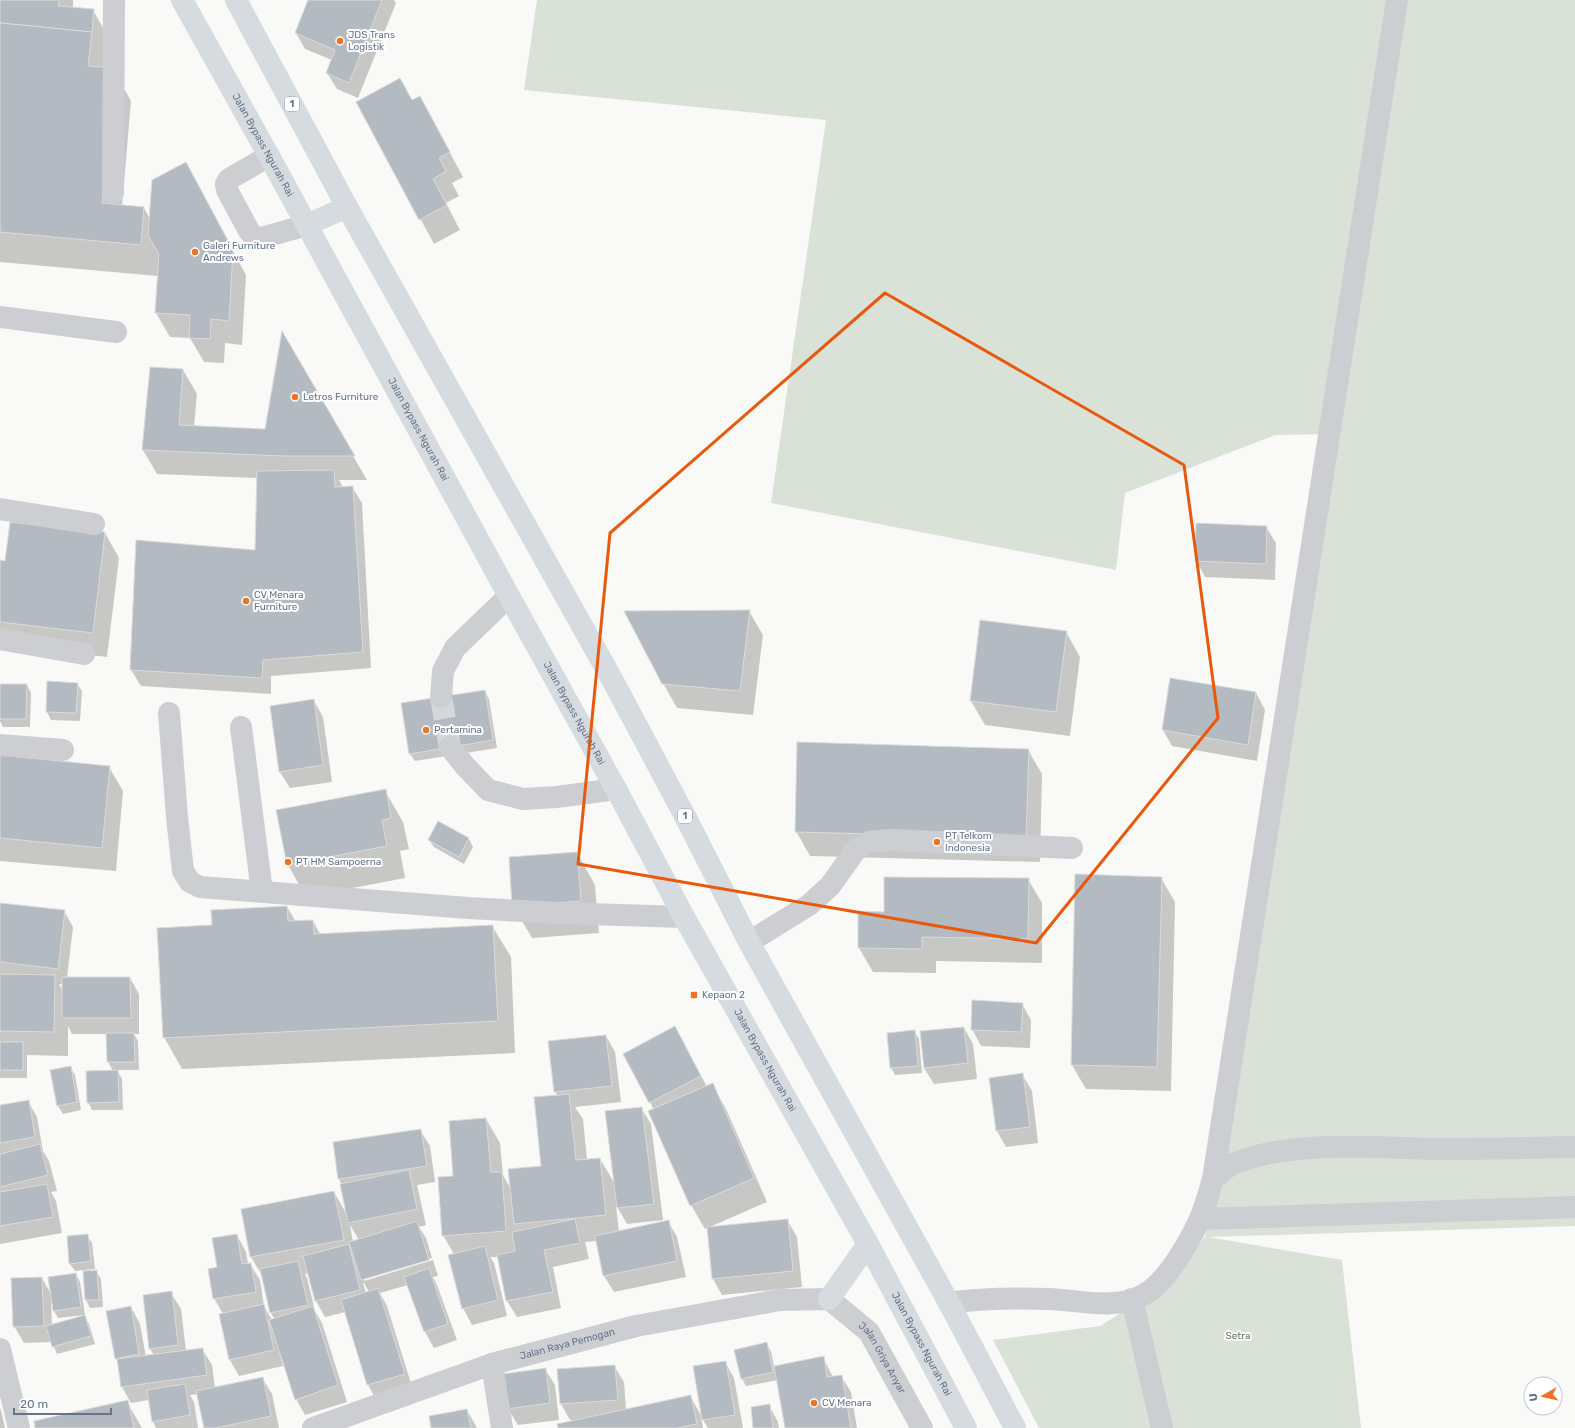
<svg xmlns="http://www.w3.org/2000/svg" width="1575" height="1428" font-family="Rubik,sans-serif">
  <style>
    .green { fill: #dae2d7 }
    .shadow { fill: #0003; fill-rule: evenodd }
    .building { fill: #b4bac1; stroke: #dbdbd9 }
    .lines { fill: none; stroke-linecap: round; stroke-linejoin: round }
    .minor-tunnel { stroke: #d4d8dc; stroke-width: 22; stroke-dasharray: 22 11; stroke-linecap: butt }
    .minor { stroke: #ccced2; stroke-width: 22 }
    .highway { stroke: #d6dbe0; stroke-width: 22 }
    .marked { fill: none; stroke: #e8590c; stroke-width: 3; stroke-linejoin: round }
    .poi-dot { fill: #ee7322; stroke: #fff; stroke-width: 1.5 }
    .labels { text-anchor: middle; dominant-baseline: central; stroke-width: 4; stroke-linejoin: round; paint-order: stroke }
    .shield { fill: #fff; stroke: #949ead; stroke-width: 1 }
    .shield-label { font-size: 9px; font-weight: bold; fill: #66748a }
    .poi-label { font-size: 10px; fill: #66748a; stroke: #fff; text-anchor: start }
    .street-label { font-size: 10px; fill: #66748a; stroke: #fff }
    .park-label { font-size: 10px; fill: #637a62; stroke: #fff }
  </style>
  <rect width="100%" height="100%" fill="#f9f9f7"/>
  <!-- green -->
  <path class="green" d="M 537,0 L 1575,0 L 1575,1226 L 1208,1237 L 1342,1260 L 1361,1428 L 1039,1428 L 993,1340 L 1100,1326 L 1151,1294 L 1205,1237 L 1337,434 L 1275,435 L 1125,493 L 1116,570 L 771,503 L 826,120 L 524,90 Z"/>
  <!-- shadow -->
  <g class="shadow">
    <path d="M 0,0 L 73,0 L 73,9 L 93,10 L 107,35 L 113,69 L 131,101 L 122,206 L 144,208 L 150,219 L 199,187 L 246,275 L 242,345 L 225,343 L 224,363 L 204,362 L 190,338 L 170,337 L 156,313 L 158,276 L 0,262 Z"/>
    <path d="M 309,0 L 394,0 L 396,3 L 358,98 L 337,89 L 327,73 L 332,60 L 305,49 L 296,33 Z"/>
    <path d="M 420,97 L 463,177 L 452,183 L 459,196 L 446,203 L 460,230 L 434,244 L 357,102 L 412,101 Z"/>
    <path d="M 282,334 L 367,480 L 339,480 L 343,487 L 352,487 L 362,503 L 371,668 L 271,676 L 271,694 L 141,686 L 131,670 L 256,551 L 258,478 L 157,474 L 143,450 L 183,370 L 197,394 L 194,426 L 266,430 Z"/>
    <path d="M 1266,527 L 1276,543 L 1275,580 L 1205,577 L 1196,560 Z"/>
    <path d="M 105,533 L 119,558 L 107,657 L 0,644 L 0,561 L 6,562 Z"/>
    <path d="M 749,611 L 763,635 L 753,715 L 677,708 L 663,683 Z"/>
    <path d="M 1066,632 L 1080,657 L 1070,736 L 985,725 L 971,701 Z"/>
    <path d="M 48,682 L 77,684 L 82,691 L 80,721 L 51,720 L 47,712 Z"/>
    <path d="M 0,685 L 27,685 L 31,693 L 30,727 L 3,727 L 0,721 Z"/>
    <path d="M 485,691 L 489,699 L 497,748 L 415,761 L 410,754 Z"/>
    <path d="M 1256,693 L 1265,710 L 1257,761 L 1172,746 L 1163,730 Z"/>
    <path d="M 314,701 L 323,717 L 332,782 L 290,788 L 280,772 L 271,706 Z"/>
    <path d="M 1028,750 L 1042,774 L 1040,862 L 810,856 L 796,831 Z"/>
    <path d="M 0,756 L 109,767 L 123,791 L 116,871 L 0,861 Z"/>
    <path d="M 385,791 L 403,822 L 409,849 L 400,851 L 405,878 L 306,897 L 288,865 L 277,811 Z"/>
    <path d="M 469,839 L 473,847 L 464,864 L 434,847 L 429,840 Z"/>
    <path d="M 577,853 L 595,885 L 599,933 L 532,938 L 513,906 Z"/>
    <path d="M 1161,878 L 1175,902 L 1171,1091 L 1086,1089 L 1072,1065 Z"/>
    <path d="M 1028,879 L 1042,903 L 1042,963 L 936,961 L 936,973 L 873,972 L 859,948 L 885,913 Z"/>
    <path d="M 0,904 L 64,911 L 73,927 L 67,978 L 130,978 L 139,994 L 139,1034 L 134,1034 L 138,1041 L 139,1070 L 117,1070 L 122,1079 L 123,1110 L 92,1110 L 88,1102 L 113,1071 L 108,1062 L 107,1034 L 72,1034 L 68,1026 L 68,1056 L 27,1055 L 27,1078 L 0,1078 ZM 59,984 L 63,984 L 63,991 Z"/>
    <path d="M 287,907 L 296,922 L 313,921 L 320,934 L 492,926 L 511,957 L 515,1053 L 182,1069 L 164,1037 L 213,926 Z"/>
    <path d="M 1022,1004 L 1031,1020 L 1030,1048 L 981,1046 L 972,1029 Z"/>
    <path d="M 964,1028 L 973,1044 L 977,1079 L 934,1084 L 924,1068 Z"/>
    <path d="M 914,1031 L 919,1039 L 922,1073 L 895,1075 L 891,1068 Z"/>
    <path d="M 606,1036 L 615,1052 L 621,1102 L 575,1107 L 583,1119 L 587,1160 L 600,1159 L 615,1184 L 641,1108 L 651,1124 L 663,1220 L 627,1224 L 616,1205 L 619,1232 L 668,1221 L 677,1237 L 686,1277 L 614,1292 L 604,1276 L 597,1241 L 585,1242 L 589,1259 L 553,1267 L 561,1308 L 517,1317 L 507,1301 L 498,1257 L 490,1257 L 494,1263 L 507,1316 L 472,1325 L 463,1308 L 454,1254 L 443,1235 L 454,1177 L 486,1119 L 500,1143 L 503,1175 L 512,1191 L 542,1167 L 558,1096 L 555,1092 L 549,1042 Z"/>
    <path d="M 684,1044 L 707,1087 L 712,1084 L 726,1109 L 767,1202 L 705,1229 L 691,1205 L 654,1110 L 625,1054 Z"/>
    <path d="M 70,1067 L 75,1075 L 81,1110 L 63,1114 L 58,1106 L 51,1070 Z"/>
    <path d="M 1022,1074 L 1032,1091 L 1038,1143 L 1006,1147 L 997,1131 Z"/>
    <path d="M 28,1101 L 37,1117 L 43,1151 L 49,1161 L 57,1191 L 51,1192 L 56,1201 L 62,1233 L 0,1244 L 0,1106 Z"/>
    <path d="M 420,1130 L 430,1146 L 435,1182 L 417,1185 L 426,1225 L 419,1227 L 426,1238 L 432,1258 L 364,1278 L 364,1281 L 433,1260 L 438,1276 L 433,1277 L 437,1285 L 457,1340 L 434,1348 L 425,1332 L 408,1285 L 380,1293 L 387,1306 L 413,1390 L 377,1401 L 368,1385 L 345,1312 L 325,1317 L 316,1301 L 309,1273 L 305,1274 L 307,1278 L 315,1311 L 322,1323 L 347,1402 L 305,1415 L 296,1399 L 283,1359 L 281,1359 L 283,1366 L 239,1376 L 230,1360 L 220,1315 L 223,1314 L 214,1298 L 218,1268 L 237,1235 L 246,1252 L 248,1264 L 250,1264 L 260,1280 L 264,1306 L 272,1320 L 275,1320 L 271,1313 L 263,1277 L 251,1257 L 242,1209 L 334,1192 L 346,1213 L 342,1185 L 339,1179 L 334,1143 ZM 350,1225 L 359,1240 L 353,1242 ZM 363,1283 L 364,1283 L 369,1292 L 366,1293 Z"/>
    <path d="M 787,1220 L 797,1237 L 802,1287 L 722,1295 L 713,1279 Z"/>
    <path d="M 87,1235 L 92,1243 L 95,1269 L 85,1270 L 85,1272 L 96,1271 L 101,1279 L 103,1307 L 90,1308 L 86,1300 L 84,1270 L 75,1271 L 70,1264 Z"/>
    <path d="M 76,1274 L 80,1282 L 85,1315 L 58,1318 L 54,1311 L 53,1302 L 51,1302 L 52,1326 L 85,1317 L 89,1324 L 95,1344 L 57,1354 L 52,1342 L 24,1343 L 14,1326 L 42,1278 L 52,1296 Z"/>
    <path d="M 171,1293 L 181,1309 L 186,1351 L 202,1349 L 212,1365 L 215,1388 L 262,1378 L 272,1394 L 279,1428 L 205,1428 L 198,1394 L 190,1395 L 194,1402 L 198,1428 L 156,1428 L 153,1421 L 149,1400 L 131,1403 L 122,1387 L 118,1362 L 116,1358 L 131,1307 L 140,1324 L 146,1357 L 154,1355 L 150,1349 Z"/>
    <path d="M 766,1344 L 771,1351 L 774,1367 L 823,1358 L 833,1377 L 841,1376 L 851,1392 L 857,1428 L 786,1428 L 778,1380 L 746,1386 L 742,1379 Z"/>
    <path d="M 725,1362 L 734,1378 L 743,1428 L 708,1428 L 701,1417 L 703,1428 L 559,1428 L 575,1421 L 575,1420 L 570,1420 L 561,1404 L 558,1370 L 614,1366 L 624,1382 L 626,1410 L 690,1396 L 702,1417 Z"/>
    <path d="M 545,1369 L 555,1385 L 559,1420 L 518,1425 L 508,1409 Z"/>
    <path d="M 127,1402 L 142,1428 L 36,1428 Z"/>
    <path d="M 769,1405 L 778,1422 L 779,1428 L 754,1428 Z"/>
    <path d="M 0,1408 L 1,1410 L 5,1428 L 0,1428 Z"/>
    <path d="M 467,1410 L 477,1428 L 432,1428 Z"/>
  </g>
  <!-- building -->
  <g class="building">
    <path d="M 0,0 L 59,0 L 58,6 L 94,9 L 92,32 L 0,23 Z"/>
    <path d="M 308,0 L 382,0 L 349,83 L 326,73 L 335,50 L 295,33 Z"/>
    <path d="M 0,23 L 92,32 L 88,66 L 113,68 L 102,203 L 144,207 L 141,245 L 0,232 Z"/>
    <path d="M 400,78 L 412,100 L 420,96 L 450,152 L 439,158 L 446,171 L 433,179 L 447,205 L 419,220 L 356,102 Z"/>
    <path d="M 186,162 L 233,250 L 229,321 L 211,319 L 210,339 L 189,338 L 190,315 L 155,313 L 159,254 L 148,235 L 152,180 Z"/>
    <path d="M 282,331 L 355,456 L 283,456 L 142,450 L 150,367 L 183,369 L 179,425 L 265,429 Z"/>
    <path d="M 334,470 L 335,487 L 353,486 L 363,652 L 263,660 L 262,678 L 130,670 L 136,540 L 255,550 L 257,471 Z"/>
    <path d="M 10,522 L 105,532 L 93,633 L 0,622 L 0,560 L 5,561 Z"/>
    <path d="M 1196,523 L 1267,526 L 1266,564 L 1195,561 Z"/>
    <path d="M 750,610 L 740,691 L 662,684 L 624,611 Z"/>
    <path d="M 980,620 L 1067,631 L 1056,712 L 970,701 Z"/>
    <path d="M 1170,678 L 1256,692 L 1248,745 L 1162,730 Z"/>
    <path d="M 47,681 L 78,683 L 76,713 L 46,712 Z"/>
    <path d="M 0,684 L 27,684 L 26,719 L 0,719 Z"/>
    <path d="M 485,690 L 493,740 L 409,754 L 401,703 Z"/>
    <path d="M 314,699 L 323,765 L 279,772 L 270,706 Z"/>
    <path d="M 797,742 L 1029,749 L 1026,838 L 795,832 Z"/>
    <path d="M 0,755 L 110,766 L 102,848 L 0,838 Z"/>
    <path d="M 386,789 L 391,818 L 382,820 L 387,846 L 287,865 L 276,810 Z"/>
    <path d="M 438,821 L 469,838 L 459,857 L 428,840 Z"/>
    <path d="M 577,852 L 581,901 L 512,906 L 509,857 Z"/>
    <path d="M 1075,874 L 1162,877 L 1157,1067 L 1071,1065 Z"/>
    <path d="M 884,877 L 1029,878 L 1028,939 L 922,937 L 922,949 L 858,948 L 858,911 L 884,912 Z"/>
    <path d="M 0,903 L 65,910 L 58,969 L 0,962 Z"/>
    <path d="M 287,906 L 288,921 L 313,920 L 314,934 L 493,925 L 498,1021 L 163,1038 L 157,928 L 212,925 L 211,910 Z"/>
    <path d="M 0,974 L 55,975 L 54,1032 L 0,1031 Z"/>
    <path d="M 62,977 L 130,977 L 131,1018 L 62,1018 Z"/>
    <path d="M 972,1000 L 1023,1003 L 1021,1032 L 971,1030 Z"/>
    <path d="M 675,1026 L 701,1076 L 649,1103 L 623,1054 Z"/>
    <path d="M 964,1027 L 968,1063 L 924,1068 L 920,1031 Z"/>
    <path d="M 915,1030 L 918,1066 L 890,1068 L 887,1033 Z"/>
    <path d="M 106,1033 L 134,1033 L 135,1062 L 107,1062 Z"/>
    <path d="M 606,1035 L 612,1086 L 554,1092 L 548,1041 Z"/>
    <rect x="0" y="1042" width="23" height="28"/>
    <path d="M 71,1066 L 77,1102 L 57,1106 L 50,1070 Z"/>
    <path d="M 118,1070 L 119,1102 L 87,1103 L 86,1071 Z"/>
    <path d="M 1023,1073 L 1030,1127 L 996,1131 L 989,1078 Z"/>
    <path d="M 713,1083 L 754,1178 L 690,1206 L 648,1111 Z"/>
    <path d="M 569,1094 L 576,1160 L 600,1158 L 606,1215 L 514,1224 L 508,1169 L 541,1166 L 534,1097 Z"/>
    <path d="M 29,1100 L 35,1137 L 0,1143 L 0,1105 Z"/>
    <path d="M 642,1107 L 654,1204 L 617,1208 L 605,1111 Z"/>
    <path d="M 486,1118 L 491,1172 L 502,1172 L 506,1231 L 442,1236 L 438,1177 L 453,1176 L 449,1121 Z"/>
    <path d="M 421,1129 L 427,1166 L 338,1179 L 333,1142 Z"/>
    <path d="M 40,1144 L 48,1175 L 0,1187 L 0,1154 Z"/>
    <path d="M 409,1170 L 417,1209 L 348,1223 L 340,1184 Z"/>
    <path d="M 47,1184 L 53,1217 L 0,1226 L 0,1192 Z"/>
    <path d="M 334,1191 L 344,1240 L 250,1257 L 241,1209 Z"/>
    <path d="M 575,1219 L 580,1243 L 544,1250 L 553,1292 L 506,1301 L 497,1255 L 515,1251 L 512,1232 Z"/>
    <path d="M 788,1219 L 793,1271 L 712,1279 L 707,1227 Z"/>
    <path d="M 669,1220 L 677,1261 L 603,1276 L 595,1236 Z"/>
    <path d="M 417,1221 L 429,1260 L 361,1280 L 349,1242 Z"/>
    <path d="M 88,1234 L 91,1261 L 69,1264 L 67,1236 Z"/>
    <path d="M 237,1234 L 242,1264 L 251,1263 L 256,1292 L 213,1299 L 208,1269 L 217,1267 L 212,1238 Z"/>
    <path d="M 349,1244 L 360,1290 L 315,1301 L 303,1256 Z"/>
    <path d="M 485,1246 L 498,1300 L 462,1309 L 448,1255 Z"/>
    <path d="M 298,1261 L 308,1305 L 270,1313 L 260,1269 Z"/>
    <path d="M 429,1268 L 448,1324 L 424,1332 L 404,1277 Z"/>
    <path d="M 97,1270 L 99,1300 L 85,1300 L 83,1271 Z"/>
    <path d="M 76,1273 L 81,1307 L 53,1311 L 48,1277 Z"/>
    <path d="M 42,1277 L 44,1326 L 13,1327 L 11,1278 Z"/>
    <path d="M 378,1288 L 405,1374 L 367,1385 L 341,1300 Z"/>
    <path d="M 172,1291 L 178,1345 L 149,1349 L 143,1295 Z"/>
    <path d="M 264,1304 L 274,1350 L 229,1360 L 219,1314 Z"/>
    <path d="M 131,1306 L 139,1354 L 115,1359 L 106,1311 Z"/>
    <path d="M 313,1306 L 338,1385 L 295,1400 L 269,1320 Z"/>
    <path d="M 85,1315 L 91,1336 L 52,1347 L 46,1326 Z"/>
    <path d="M 767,1342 L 773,1372 L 741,1379 L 734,1350 Z"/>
    <path d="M 203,1348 L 207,1375 L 121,1387 L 117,1359 Z"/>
    <path d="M 824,1356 L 827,1377 L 842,1375 L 851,1428 L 785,1428 L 774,1366 Z"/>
    <path d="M 726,1361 L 735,1415 L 702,1420 L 693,1366 Z"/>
    <path d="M 615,1365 L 618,1400 L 560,1404 L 557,1369 Z"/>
    <path d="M 546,1368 L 550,1403 L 507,1409 L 503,1374 Z"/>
    <path d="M 263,1377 L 271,1416 L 216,1428 L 204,1428 L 196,1391 Z"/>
    <path d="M 185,1384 L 190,1415 L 152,1422 L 147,1390 Z"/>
    <path d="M 691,1395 L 697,1424 L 677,1428 L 558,1428 L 557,1424 Z"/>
    <path d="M 128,1400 L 134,1428 L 35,1428 L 34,1421 Z"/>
    <path d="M 770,1404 L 773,1428 L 753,1428 L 751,1407 Z"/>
    <path d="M 467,1409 L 471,1428 L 431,1428 L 429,1416 Z"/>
  </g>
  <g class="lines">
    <!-- minor-tunnel -->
    <path class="minor-tunnel" d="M 441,697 L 450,747"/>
    <!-- minor -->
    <g class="minor">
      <path d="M 269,156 L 229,179 L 226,184 L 227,190 L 249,231 L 254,237 L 261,238 L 307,225"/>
      <path d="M 113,193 L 114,0"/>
      <path d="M 0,317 L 116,332"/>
      <path d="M 0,509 L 94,524"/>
      <path d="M 0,639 L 84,654"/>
      <path d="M 441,697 L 443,671 L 455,648 L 509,596"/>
      <path d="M 169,713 L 177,817 L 183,871 L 190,882 L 200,887 L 468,908 L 558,913 L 684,917"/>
      <path d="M 241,727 L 262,892"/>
      <path d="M 0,745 L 63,750"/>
      <path d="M 450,747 L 465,766 L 488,790 L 523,799 L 557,797 L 616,789"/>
      <path d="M 749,942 L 809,905 L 830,886 L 855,851 L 869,842 L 890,840 L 1072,848"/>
      <path d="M 1213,1179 C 1222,1171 1230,1164 1241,1161 C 1300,1140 1379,1148 1441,1149 C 1486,1149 1530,1148 1575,1147"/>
      <path d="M 1200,1219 L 1575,1207"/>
      <path d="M 1132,1299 L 1162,1428"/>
      <path d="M 949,1303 C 982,1298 1016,1298 1049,1299 C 1080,1300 1116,1311 1145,1294 C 1168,1280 1188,1244 1200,1219 C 1205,1207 1209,1192 1213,1179 L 1397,0"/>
      <path d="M 0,1349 L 19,1428"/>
      <path d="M 492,1364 L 502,1428"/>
      <path id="s1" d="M 313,1428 L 492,1364 L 636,1326 L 780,1300 L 829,1299 L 869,1332 L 922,1428"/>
    </g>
    <!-- highway -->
    <g class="highway">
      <path id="s2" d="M 182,0 L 269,156 L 509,596 L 616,789 L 684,917 L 868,1244 L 966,1428"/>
      <path d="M 236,0 L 347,207 L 613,681 L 686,818 L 749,942 L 949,1303 L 1015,1428"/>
      <path d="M 307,225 L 347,207"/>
      <path d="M 829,1299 L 868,1244"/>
    </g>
  </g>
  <!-- marked area -->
  <path class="marked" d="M 885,293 L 1184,465 L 1218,718 L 1036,943 L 578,864 L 610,533 Z"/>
  <!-- markers -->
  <g class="poi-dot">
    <circle cx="340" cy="41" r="4"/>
    <circle cx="195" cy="252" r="4"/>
    <circle cx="295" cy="397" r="4"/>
    <circle cx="246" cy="601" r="4"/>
    <circle cx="426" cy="730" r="4"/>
    <circle cx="937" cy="842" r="4"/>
    <circle cx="288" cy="862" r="4"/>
    <rect x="690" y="991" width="8" height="8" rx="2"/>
    <circle cx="814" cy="1403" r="4"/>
  </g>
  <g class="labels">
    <!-- shield labels -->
    <g class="shield">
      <rect x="285" y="97" width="14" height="14" rx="3"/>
      <rect x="678" y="809" width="14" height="14" rx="3"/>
    </g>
    <g class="shield-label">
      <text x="292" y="104">1</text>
      <text x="685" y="816">1</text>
    </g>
    <!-- poi labels -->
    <g class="poi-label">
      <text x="348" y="35">JDS Trans<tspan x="348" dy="12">Logistik</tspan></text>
      <text x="203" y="246">Galeri Furniture<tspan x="203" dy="12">Andrews</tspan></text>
      <text x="303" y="397">Letros Furniture</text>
      <text x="254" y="595">CV Menara<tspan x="254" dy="12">Furniture</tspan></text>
      <text x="434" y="730">Pertamina</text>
      <text x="945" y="836">PT Telkom<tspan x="945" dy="12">Indonesia</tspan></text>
      <text x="296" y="862">PT HM Sampoerna</text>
      <text x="702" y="995">Kepaon 2</text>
      <text x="822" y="1403">CV Menara</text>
    </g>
    <!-- street labels -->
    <g class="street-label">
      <text stroke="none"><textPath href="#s2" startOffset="166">Jalan Bypass Ngurah Rai</textPath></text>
      <text stroke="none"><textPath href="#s2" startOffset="490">Jalan Bypass Ngurah Rai</textPath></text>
      <text stroke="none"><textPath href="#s2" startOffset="814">Jalan Bypass Ngurah Rai</textPath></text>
      <text stroke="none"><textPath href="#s2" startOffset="1210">Jalan Bypass Ngurah Rai</textPath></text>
      <text stroke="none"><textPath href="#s2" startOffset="1534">Jalan Bypass Ngurah Rai</textPath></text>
      <text stroke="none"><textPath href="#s1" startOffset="268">Jalan Raya Pemogan</textPath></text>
      <text stroke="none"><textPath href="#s1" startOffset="615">Jalan Griya Anyar</textPath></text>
    </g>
    <!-- park labels -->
    <g class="park-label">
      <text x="1238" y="1336">Setra</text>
    </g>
  </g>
  <!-- north arrow -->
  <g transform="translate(1543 1396) rotate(262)"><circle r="19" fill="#ffffff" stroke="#c2c7d0"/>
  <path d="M0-3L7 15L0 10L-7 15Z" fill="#ee7322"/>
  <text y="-6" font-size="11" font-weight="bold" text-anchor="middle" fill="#66748a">U</text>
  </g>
  <!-- scale -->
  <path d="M14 1408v6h97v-6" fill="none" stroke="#66748a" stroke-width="2"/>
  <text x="20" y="1408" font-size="12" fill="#66748a" stroke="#ffffff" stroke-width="3" paint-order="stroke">20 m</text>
</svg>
